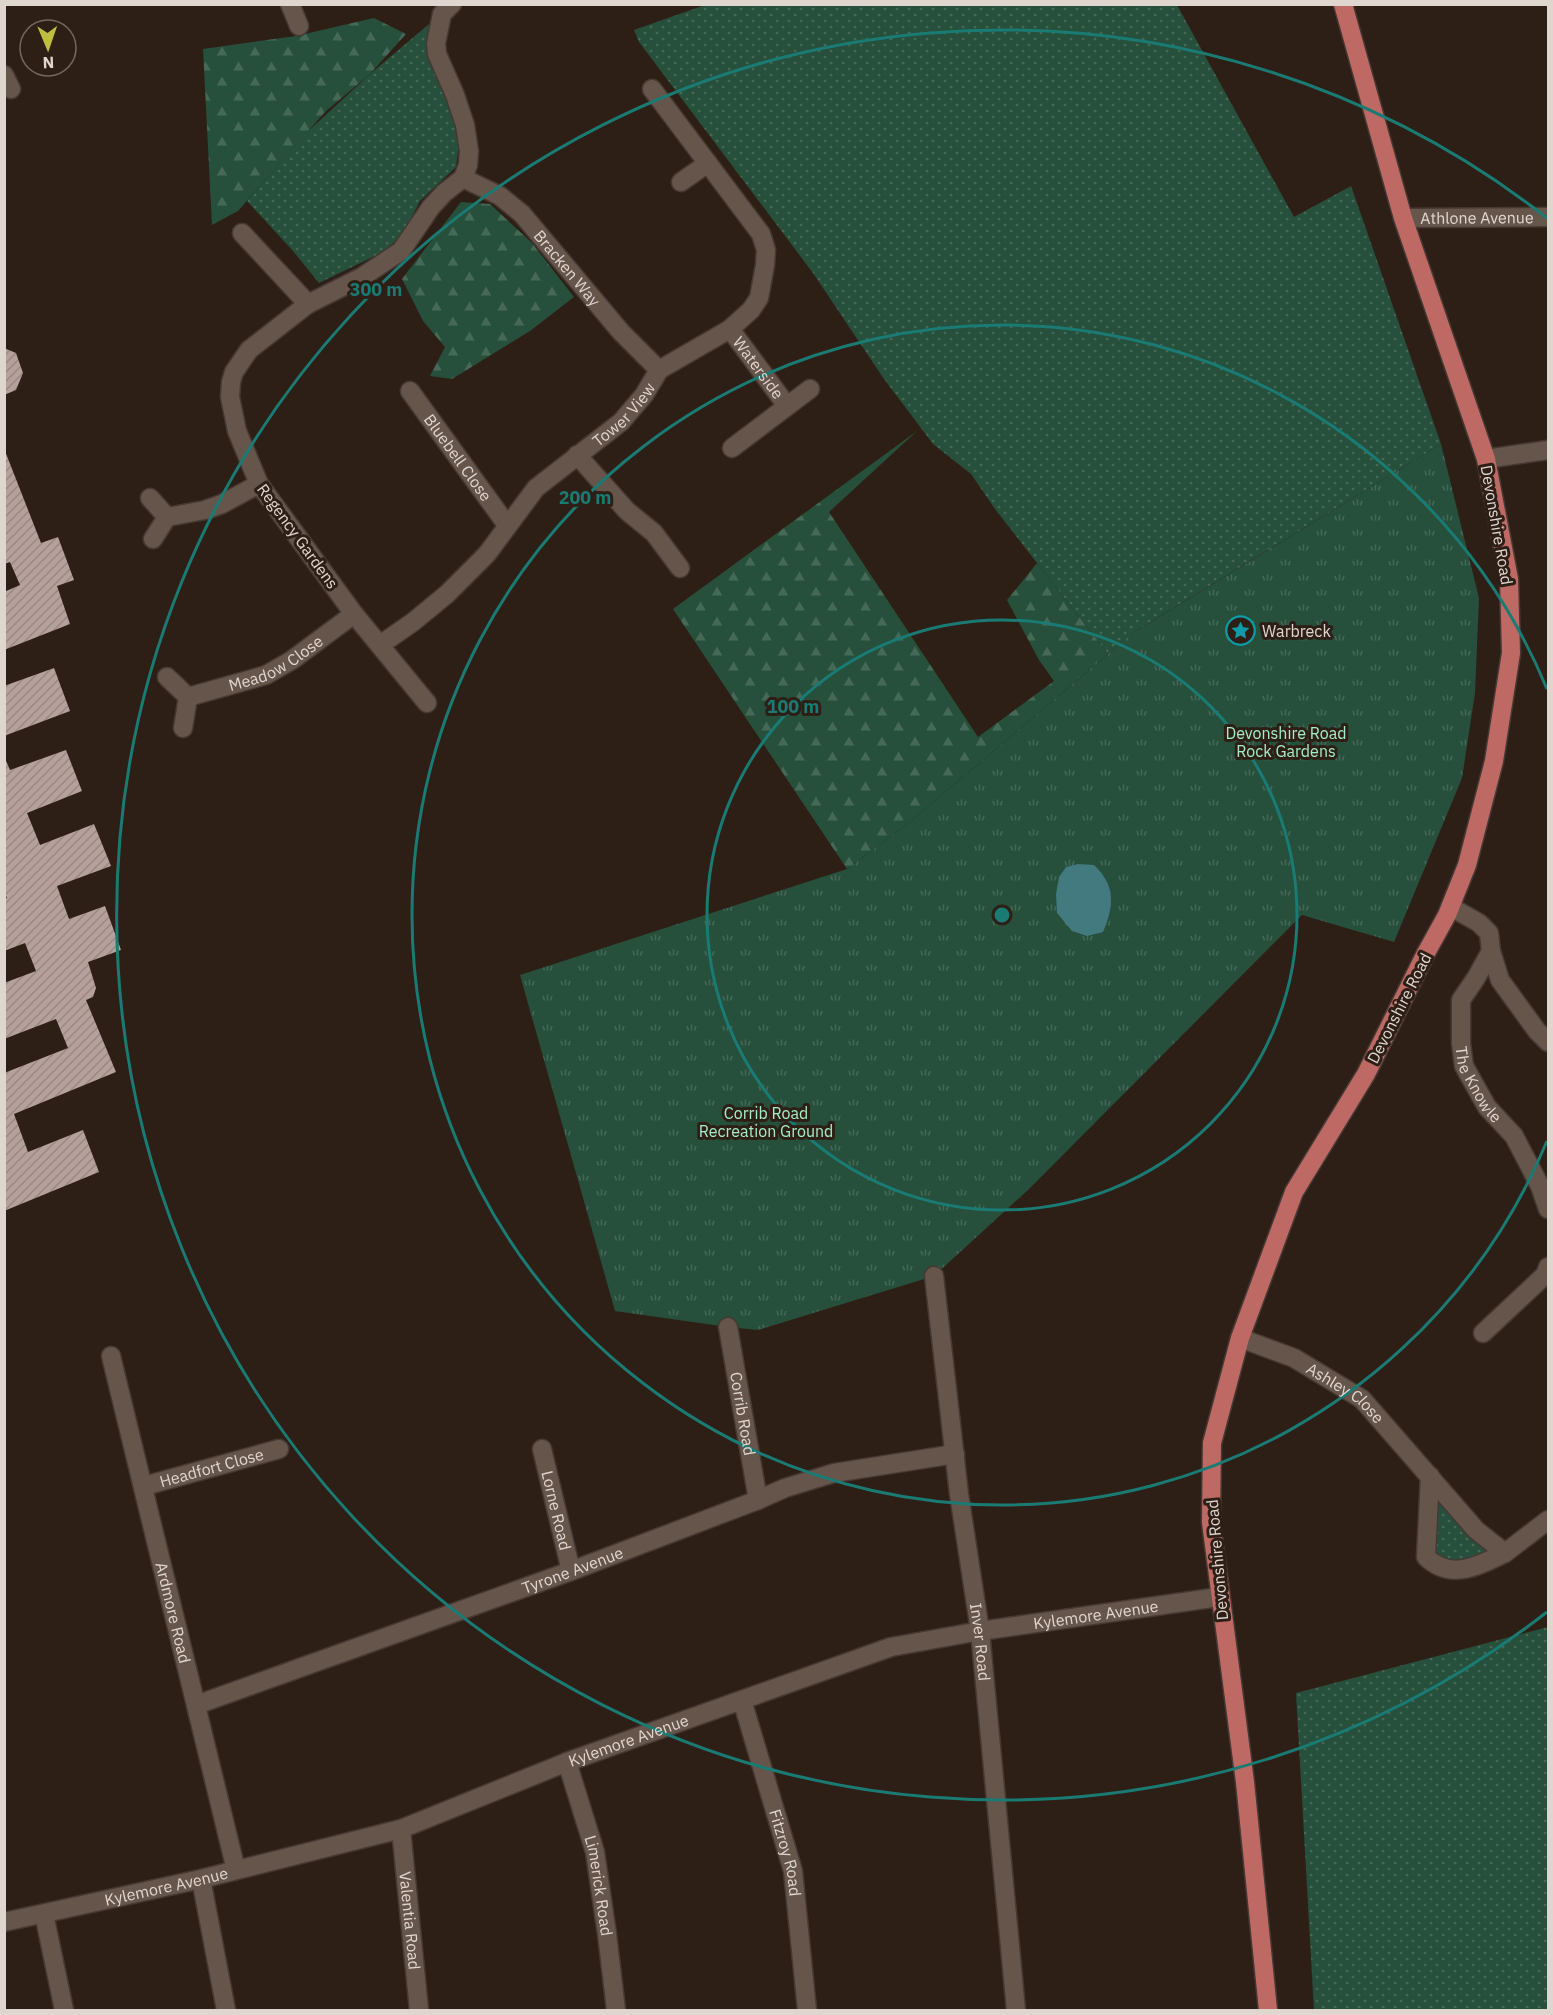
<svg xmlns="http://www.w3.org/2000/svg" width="1553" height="2015" font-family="'IBM Plex Sans',sans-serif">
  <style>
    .grass { fill: url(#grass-dots) }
    .forest { fill: url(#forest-firs) }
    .park { fill: url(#park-tufts) }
    .water { fill: #427a80 }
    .building { fill: url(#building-hatch) }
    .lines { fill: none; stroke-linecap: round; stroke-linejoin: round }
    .minor-casing { stroke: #463934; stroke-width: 21 }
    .major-casing { stroke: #463934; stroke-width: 21 }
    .minor { stroke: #66554b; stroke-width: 18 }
    .major { stroke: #bf6964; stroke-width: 18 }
    .ring { fill: none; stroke: #197b73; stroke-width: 3 }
    .labels { text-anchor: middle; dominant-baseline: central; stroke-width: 6; stroke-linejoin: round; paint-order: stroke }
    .street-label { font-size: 16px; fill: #e0d6d0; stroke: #2e1f16 }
    .poi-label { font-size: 16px; fill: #e0d6d0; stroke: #2e1f16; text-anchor: start }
    .park-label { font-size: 16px; fill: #a3edc8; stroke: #2e1f16 }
    .centre { fill: #197b73; stroke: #2e1f16; stroke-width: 3 }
    .ring-label { font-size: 18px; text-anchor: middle; font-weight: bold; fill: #197b73; stroke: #2e1f16; stroke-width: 6; stroke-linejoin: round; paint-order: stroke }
  </style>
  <defs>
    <pattern id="grass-dots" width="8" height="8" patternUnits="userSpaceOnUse" patternTransform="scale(1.5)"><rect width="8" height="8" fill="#264f3c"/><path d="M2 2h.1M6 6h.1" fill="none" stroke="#456857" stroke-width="1.8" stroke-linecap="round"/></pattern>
    <pattern id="forest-firs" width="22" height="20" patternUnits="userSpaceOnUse" patternTransform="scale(1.5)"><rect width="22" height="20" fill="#264f3c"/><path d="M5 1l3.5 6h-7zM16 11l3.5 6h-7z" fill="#456857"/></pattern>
    <pattern id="park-tufts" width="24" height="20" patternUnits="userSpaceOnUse" patternTransform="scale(1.5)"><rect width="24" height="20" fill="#264f3c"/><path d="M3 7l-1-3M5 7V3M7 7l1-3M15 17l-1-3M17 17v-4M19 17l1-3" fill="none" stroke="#456857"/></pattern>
    <pattern id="building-hatch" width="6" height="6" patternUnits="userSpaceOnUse" patternTransform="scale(1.5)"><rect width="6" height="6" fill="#b6a09b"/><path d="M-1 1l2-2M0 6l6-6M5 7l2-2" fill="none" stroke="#998884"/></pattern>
  </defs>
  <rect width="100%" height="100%" fill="#2e1f16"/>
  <!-- grass -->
  <g class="grass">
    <path d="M 705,5 L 1177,5 L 1294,217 L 1351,186 L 1441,444 L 1136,631 L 1108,654 L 995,509 L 971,474 L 933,444 L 884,379 L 813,273 L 639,42 L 634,30 Z"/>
    <path d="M 429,24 L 430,60 L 455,116 L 459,143 L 456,167 L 420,201 L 401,237 L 381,253 L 319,283 L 293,251 L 247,201 L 304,135 L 370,74 Z"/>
    <path d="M 1430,1476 L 1505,1553 L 1473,1568 L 1434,1565 Z"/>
    <path d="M 1548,1627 L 1548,2010 L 1314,2010 L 1296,1693 Z"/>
  </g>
  <!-- forest -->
  <g class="forest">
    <path d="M 374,18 L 406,34 L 370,74 L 325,112 L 238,211 L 212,225 L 203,49 L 296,36 Z"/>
    <path d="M 461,202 L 490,204 L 532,243 L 574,297 L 530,331 L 452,379 L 430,376 L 445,347 L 423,321 L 402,279 Z"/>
    <path d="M 917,431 L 829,512 L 978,737 L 1054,681 L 1039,660 L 1007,600 L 1037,563 L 1108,654 L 906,825 L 847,869 L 673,609 Z"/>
  </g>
  <!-- park -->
  <path class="park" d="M 1441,444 L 1479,598 L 1475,693 L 1462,778 L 1394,942 L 1302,915 L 1029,1189 L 934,1276 L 758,1330 L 728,1327 L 615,1311 L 520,975 L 847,869 L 906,825 L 1133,633 Z"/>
  <!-- water -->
  <path class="water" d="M 1078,864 L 1094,865 C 1116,886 1114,906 1103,932 L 1087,936 L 1072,931 L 1057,913 L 1056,894 L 1059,877 L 1066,867 Z"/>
  <!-- building -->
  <g class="building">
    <path d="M 4,348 L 16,353 L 23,373 L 16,390 L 4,395 Z"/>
    <path d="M 5,451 L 41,543 L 58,537 L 74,580 L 57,586 L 70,624 L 4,650 L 4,592 L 20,585 L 10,562 L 4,564 Z"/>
    <path d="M 54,668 L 70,711 L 4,736 L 4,686 Z"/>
    <path d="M 66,750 L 82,791 L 27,813 L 40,845 L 94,824 L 111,866 L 57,886 L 69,919 L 105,906 L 121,950 L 88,962 L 96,988 L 93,997 L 86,1000 L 116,1072 L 14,1114 L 28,1152 L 83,1130 L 99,1172 L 4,1211 L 4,1073 L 68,1048 L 56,1019 L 4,1039 L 4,983 L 36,971 L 25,943 L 4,951 L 4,899 L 7,898 L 4,892 L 4,756 L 10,770 Z"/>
  </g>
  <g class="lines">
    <defs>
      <g id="minor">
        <path d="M 290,4 L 299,26"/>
        <path d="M 4,75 L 11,89"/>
        <path id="s1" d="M 463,178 L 500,196 L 522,214 L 621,332 L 659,370"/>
        <path d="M 681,182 L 708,163"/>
        <path id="s2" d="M 1403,218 L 1548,217"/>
        <path d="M 242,233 L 308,304"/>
        <path id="s3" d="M 730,329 L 787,406"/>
        <path id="s4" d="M 410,391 L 507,525"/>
        <path d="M 732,448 L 810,389"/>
        <path d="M 577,455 L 627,511 L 654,533 L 680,568"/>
        <path d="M 1486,459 L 1548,450"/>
        <path d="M 150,498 L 167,517"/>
        <path d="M 153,539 L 167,517 L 205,510 L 222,504 L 259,484"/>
        <path id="s5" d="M 380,645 L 413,622 L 447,594 L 487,554 L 536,488 L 621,422 L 644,395 L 659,370 L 730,329 L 751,310 L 759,298 L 765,265 L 766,250 L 761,234 L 652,89"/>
        <path d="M 167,677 L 188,697"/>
        <path d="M 427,703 L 354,614 L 259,484 L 237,431 L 230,397 L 231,382 L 234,372 L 249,350 L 308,304 L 362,277 L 401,251 L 431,207 L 444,193 L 463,178 L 468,165 L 469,151 L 465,125 L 455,95 L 437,54 L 436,43 L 442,14 L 452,4"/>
        <path id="s6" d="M 183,728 L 188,697 L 266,675 L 292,660 L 354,614"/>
        <path d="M 1451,907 L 1479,923 L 1489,933 L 1491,951 L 1500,980 L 1537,1031 L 1548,1042"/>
        <path id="s7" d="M 1491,951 L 1476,978 L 1461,1000 L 1461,1043 L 1464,1066 L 1487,1107 L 1514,1136 L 1540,1186 L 1548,1209"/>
        <path id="s8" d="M 934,1276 L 959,1494 L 980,1631 L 1016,2010"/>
        <path id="s9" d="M 728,1327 L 758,1500"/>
        <path d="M 1483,1333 L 1545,1275 L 1548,1267"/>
        <path id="s10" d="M 1240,1338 L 1294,1358 L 1362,1399 L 1476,1530 L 1505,1553 L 1548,1520"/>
        <path id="s11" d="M 111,1356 L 236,1870"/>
        <path id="s12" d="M 542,1449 L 571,1571"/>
        <path d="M 1430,1476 L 1426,1557 C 1451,1581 1478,1566 1505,1553"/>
        <path id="s13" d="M 144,1486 L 279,1449"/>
        <path id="s14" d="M 742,1700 L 793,1871 L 807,2010"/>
        <path id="s15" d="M 196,1705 L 571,1571 L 758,1500 L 785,1488 L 834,1473 L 955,1454"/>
        <path id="s16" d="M 567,1762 L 595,1852 L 607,1934 L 616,2010"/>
        <path id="s17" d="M 401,1829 L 419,2010"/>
        <path d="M 201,1879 L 226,2010"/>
        <path d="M 44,1914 L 64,2010"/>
        <path id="s18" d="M 4,1922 L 201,1879 L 401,1829 L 567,1762 L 891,1647 L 980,1631 L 1219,1597"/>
      </g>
      <path id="major" d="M 1268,2010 L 1245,1782 L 1211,1522 L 1212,1443 L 1240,1338 L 1294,1192 L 1366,1074 L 1426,953 L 1447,915 L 1467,865 L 1494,761 L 1511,653 L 1509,579 L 1486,459 L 1403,218 L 1343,4"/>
    </defs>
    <!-- minor casing -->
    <use href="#minor" class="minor-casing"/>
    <!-- major casing -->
    <use href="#major" class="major-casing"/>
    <!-- minor -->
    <use href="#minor" class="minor"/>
    <!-- major -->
    <use href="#major" class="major"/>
  </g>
  <!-- distance rings -->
  <g class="ring">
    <circle cx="1002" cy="915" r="295"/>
    <path d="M1547 1141A590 590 0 1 1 1547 689"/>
    <path d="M1547 1612A885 885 0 1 1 1547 218"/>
  </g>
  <!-- icons -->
  <defs>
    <symbol id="sight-ring" viewBox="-11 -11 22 22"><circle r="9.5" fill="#2e1f16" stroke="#0f9aa8" stroke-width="1.5"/><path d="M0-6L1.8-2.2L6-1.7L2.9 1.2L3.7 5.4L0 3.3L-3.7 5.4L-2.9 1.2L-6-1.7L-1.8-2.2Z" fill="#0f9aa8"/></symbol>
  </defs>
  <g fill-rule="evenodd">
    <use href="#sight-ring" x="1224" y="614" width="33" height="33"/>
  </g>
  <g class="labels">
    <!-- street labels -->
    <g class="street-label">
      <text stroke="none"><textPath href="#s2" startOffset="74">Athlone Avenue</textPath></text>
      <text stroke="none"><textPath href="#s1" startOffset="140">Bracken Way</textPath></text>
      <text stroke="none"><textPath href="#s3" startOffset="48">Waterside</textPath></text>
      <text stroke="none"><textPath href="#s5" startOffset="338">Tower View</textPath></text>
      <text stroke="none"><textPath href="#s4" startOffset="82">Bluebell Close</textPath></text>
      <text transform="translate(1497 525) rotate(80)">Devonshire Road</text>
      <text transform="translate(298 536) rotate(54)">Regency Gardens</text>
      <text stroke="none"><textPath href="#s6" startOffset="126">Meadow Close</textPath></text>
      <text transform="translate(1399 1008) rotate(-63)">Devonshire Road</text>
      <text stroke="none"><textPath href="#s7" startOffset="146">The Knowle</textPath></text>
      <text stroke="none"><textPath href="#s10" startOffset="120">Ashley Close</textPath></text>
      <text stroke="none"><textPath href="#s9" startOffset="88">Corrib Road</textPath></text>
      <text stroke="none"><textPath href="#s13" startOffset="70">Headfort Close</textPath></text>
      <text stroke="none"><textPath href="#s12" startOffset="63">Lorne Road</textPath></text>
      <text transform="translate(1217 1560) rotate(-95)">Devonshire Road</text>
      <text stroke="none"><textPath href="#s15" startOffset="400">Tyrone Avenue</textPath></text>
      <text stroke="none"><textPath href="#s11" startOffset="264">Ardmore Road</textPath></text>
      <text stroke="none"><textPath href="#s18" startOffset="1138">Kylemore Avenue</textPath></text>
      <text stroke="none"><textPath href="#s8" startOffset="369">Inver Road</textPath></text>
      <text stroke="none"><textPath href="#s18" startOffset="652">Kylemore Avenue</textPath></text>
      <text stroke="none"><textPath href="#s14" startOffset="159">Fitzroy Road</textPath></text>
      <text stroke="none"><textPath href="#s16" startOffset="128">Limerick Road</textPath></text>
      <text stroke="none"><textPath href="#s18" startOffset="166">Kylemore Avenue</textPath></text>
      <text stroke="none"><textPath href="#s17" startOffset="92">Valentia Road</textPath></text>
    </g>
    <!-- poi labels -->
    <g class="poi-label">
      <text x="1262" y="631">Warbreck</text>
    </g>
    <!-- park labels -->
    <g class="park-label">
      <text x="1286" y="733">Devonshire Road<tspan x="1286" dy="18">Rock Gardens</tspan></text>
      <text x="766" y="1113">Corrib Road<tspan x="766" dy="18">Recreation Ground</tspan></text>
    </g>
  </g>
  <circle cx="1002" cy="915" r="9" class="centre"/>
  <g class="ring-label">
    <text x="376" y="296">300 m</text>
    <text x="585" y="504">200 m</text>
    <text x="793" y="713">100 m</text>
  </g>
  <!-- border -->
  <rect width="1553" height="2015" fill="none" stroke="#e0d6d0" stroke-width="12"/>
  <!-- north arrow -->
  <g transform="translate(48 48) rotate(178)"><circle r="28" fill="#2e1f16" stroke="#756860" stroke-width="1.5"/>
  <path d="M0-4.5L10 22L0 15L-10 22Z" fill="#c0be41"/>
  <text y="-9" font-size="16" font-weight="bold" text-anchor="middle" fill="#e0d6d0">N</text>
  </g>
</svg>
